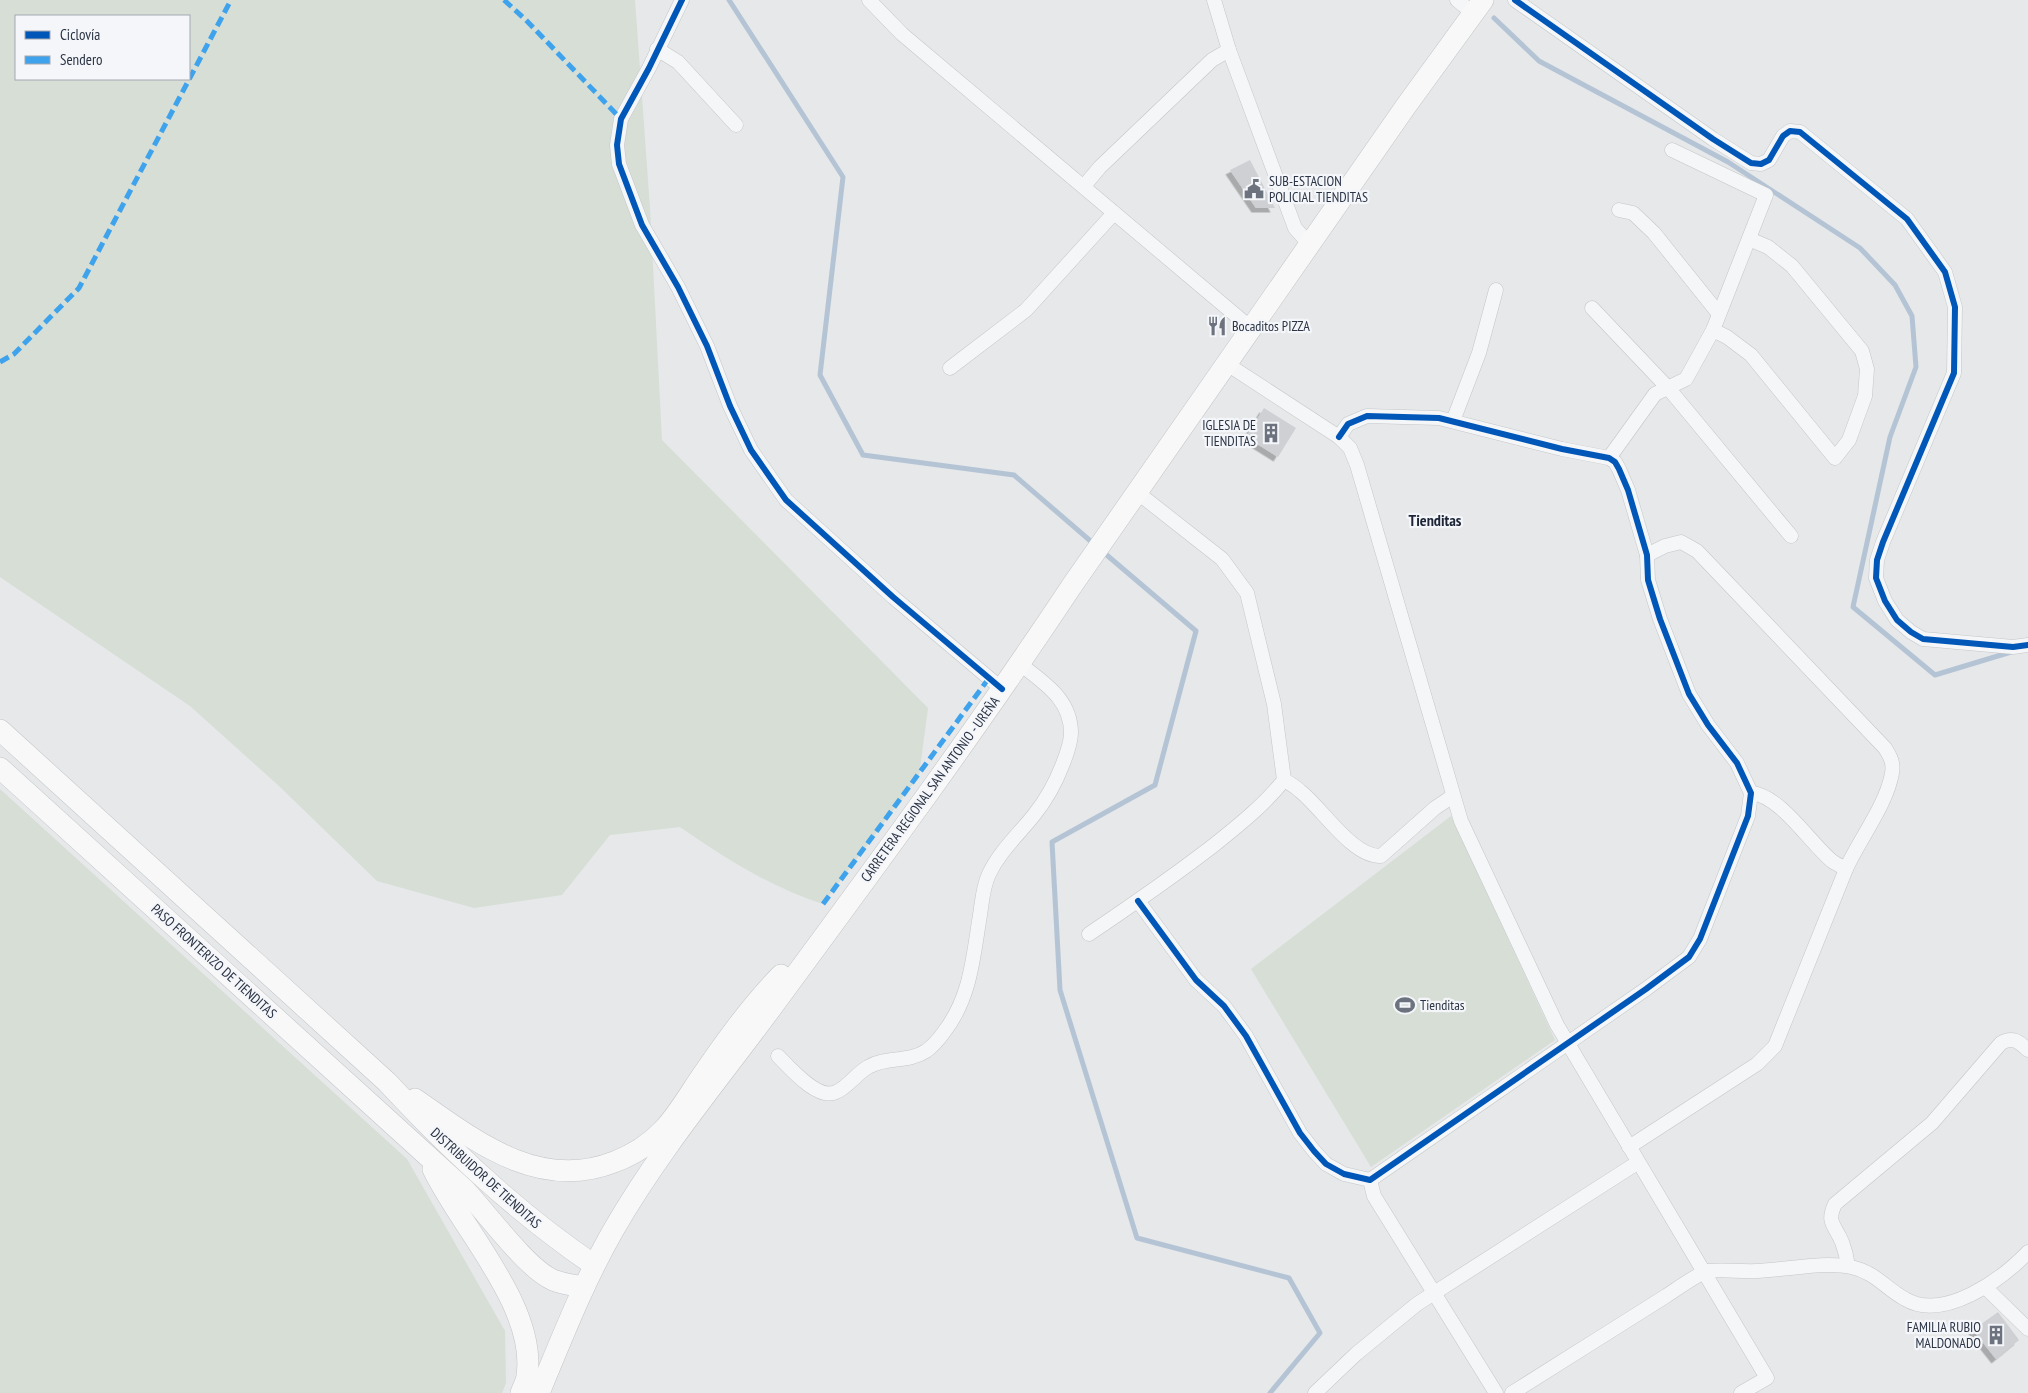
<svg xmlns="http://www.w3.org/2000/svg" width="2028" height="1393" font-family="'PT Sans Narrow',sans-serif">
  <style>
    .green { fill: #d6ded6; fill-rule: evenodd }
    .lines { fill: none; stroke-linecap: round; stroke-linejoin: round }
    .stream { stroke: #b4c4d5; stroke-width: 5 }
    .building { fill: #ced0d3; filter: url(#shadow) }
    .minor-casing { stroke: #c4c6c8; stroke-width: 15 }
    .primary-casing { stroke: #c2c5c8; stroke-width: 22 }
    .minor { stroke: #f5f6f7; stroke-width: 14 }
    .primary { stroke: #f8f8f8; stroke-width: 21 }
    .quiet { stroke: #3ea3ec; stroke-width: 5; stroke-dasharray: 10 5; stroke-linecap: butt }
    .cycleway-casing { stroke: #f4f6f9; stroke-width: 9 }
    .cycleway { stroke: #0057b8; stroke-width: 6 }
    .labels { text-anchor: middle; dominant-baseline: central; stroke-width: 4.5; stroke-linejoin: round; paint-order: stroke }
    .poi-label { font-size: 14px; fill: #2b3445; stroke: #f4f6f9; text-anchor: start }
    .street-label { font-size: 14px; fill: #2b3445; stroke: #f4f6f9 }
    .quarter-label { font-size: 16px; font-weight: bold; fill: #1d2536; stroke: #f4f6f9 }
  </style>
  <defs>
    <filter id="shadow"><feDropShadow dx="-4.5" dy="4.5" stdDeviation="0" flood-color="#0004"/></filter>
  </defs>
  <rect width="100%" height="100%" fill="#e6e8ea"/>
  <!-- green -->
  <g class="green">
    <path d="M 0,0 L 635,0 L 650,208 L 662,440 L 928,708 L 919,776 L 823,904 C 770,887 725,858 680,827 L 610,835 L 562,895 L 474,908 L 377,881 L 279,786 L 190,706 L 0,577 ZM 16,16 L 189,16 L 189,79 L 16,79 Z"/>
    <path d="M 0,789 L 407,1159 L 505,1331 L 506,1383 L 502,1393 L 0,1393 Z"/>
    <path d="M 1451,816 L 1555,1040 L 1371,1167 L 1251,969 Z"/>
  </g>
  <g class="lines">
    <!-- stream -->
    <g class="stream">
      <path d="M 729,0 L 843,177 L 820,375 L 863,455 L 1014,475 L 1094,544"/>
      <path d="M 1494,18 L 1539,61 L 1728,162 L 1860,248 L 1895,285 L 1912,316 L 1916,367 L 1890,437 L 1853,607 L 1935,675 L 2011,652"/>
      <path d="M 1102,551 L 1196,631 L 1155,785 L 1052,842 L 1060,990 L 1137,1238 L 1289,1278 L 1320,1333 L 1270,1393"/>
    </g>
  </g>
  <!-- building -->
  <g class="building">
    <path d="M 1250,160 L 1275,208 L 1256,208 L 1230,170 Z"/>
    <path d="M 1264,408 L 1296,428 L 1278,457 L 1246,437 Z"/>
    <path d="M 1998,1312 L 2019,1340 L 1996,1359 L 1973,1330 Z"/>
  </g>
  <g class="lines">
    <defs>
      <g id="minor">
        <path d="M 682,0 L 649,68 L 621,119 L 617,145 L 619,164 L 642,225 L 678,287 L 707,346 L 730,406 L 751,450 L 786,500 L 893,597 L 1002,689"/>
        <path d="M 869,0 L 902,34 L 1252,329"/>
        <path d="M 1214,0 L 1229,50 L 1295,228 L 1310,245"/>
        <path d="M 1457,0 L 1473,13"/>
        <path d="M 1515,0 L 1713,139 L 1751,163 L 1761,164 L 1769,160 L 1783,136 L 1790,131 L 1800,132 L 1907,219 L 1945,272 L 1955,307 L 1954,373 L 1883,542 L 1877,560 L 1876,578 L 1885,601 L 1897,620 L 1911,632 L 1923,639 L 2013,647 L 2028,645"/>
        <path d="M 657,49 L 678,62 L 736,125"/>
        <path d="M 1084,186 L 1100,167 L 1212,60 L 1229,50"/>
        <path d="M 1619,210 L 1633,213 L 1654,233 L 1719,314"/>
        <path d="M 1592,308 L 1669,389 L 1791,536"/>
        <path d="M 1713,330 L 1727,337 L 1751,355 L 1835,458 L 1849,440 L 1865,396 L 1867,369 L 1862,351 L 1792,266 L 1768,247 L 1749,239"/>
        <path d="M 1227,364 L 1339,437 L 1350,448 L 1357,465 L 1461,821 L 1557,1025 L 1767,1378 L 1741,1393"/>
        <path d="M 950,368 L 1026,310 L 1114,213"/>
        <path d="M 1453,421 L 1479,353 L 1496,290"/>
        <path d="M 1609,458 L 1655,394 L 1686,379 L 1713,330 L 1766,195 L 1672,150"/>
        <path d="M 1284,780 C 1289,783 1295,786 1300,791 C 1322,808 1352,857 1381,856 L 1435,808 L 1453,796"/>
        <path d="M 1751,793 C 1780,795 1810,843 1832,861 C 1836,864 1841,866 1846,869"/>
        <path d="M 1138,901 L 1196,980 L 1224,1006 L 1246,1036 L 1300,1133 L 1314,1151 L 1326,1164 L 1344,1174 L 1370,1180 L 1646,989 L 1689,957 L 1700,939 L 1748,816 L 1751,793 L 1737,763 L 1708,725 L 1689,694 L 1660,619 L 1648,580 L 1647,555 L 1628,490 L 1619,469 L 1615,462 L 1609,458 L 1562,449 L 1439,418 L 1367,416 L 1348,424 L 1339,437"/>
        <path d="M 1089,934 C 1132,905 1174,876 1214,845 C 1239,825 1264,805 1284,780 L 1274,704 L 1247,593 L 1222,559 L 1138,493"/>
        <path d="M 778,1056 C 790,1068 818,1101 836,1092 C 847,1088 857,1073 868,1067 C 886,1056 908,1063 926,1051 C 933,1046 939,1039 944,1032 C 971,997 973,957 980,915 C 982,902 983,886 989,874 C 1000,851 1018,835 1034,815 C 1046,800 1055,784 1062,766 C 1066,756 1071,744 1071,733 C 1071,699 1044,683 1020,664"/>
        <path d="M 1629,1147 L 1757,1064 L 1775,1046 L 1846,869 C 1859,840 1887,804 1892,773 C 1894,763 1890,756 1885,748 L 1697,551 L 1681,542 L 1665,546 L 1647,555"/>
        <path d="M 1370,1180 L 1374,1196 L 1496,1393"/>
        <path d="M 1848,1266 C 1847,1258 1845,1250 1842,1242 C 1835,1225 1826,1223 1835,1204 L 1932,1123 L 2001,1043 C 2013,1036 2019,1042 2028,1050"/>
        <path d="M 1985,1287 L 2028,1329"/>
        <path d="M 1315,1393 L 1356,1354 L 1417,1304 L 1637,1163"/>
        <path d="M 1512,1393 C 1563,1361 1615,1328 1666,1296 C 1674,1291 1700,1272 1708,1271 C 1723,1269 1741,1272 1757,1271 C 1785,1270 1824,1261 1851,1267 C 1875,1272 1885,1288 1905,1299 C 1944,1322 2002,1279 2028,1252"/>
      </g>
      <g id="primary">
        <path d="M 0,730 L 387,1082 C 450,1150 517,1213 594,1265"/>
        <path d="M 0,768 L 464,1189 C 487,1213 526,1268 553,1280 C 563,1284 573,1285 584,1287"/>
        <path d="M 415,1099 C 474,1140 538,1192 614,1162 C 633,1155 650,1144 664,1129 C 680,1112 692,1089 706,1070 C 729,1036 753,1004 781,975"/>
        <path d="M 433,1169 C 461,1228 537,1307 527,1375 C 527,1381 523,1387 521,1393"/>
        <path d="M 539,1393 C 562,1338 584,1281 614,1229 C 660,1149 720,1078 775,1003 C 876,866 977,729 1071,587 L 1406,106 L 1483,0"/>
      </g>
    </defs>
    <!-- minor casing -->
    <use href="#minor" class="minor-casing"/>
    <!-- primary casing -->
    <use href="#primary" class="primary-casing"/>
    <!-- minor -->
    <use href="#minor" class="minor"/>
    <!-- primary -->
    <use href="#primary" class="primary"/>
    <!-- quiet -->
    <g class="quiet">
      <path d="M 504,0 L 526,20 L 621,119"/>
      <path d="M 0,362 L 14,354 L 79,288 L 231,0"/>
      <path d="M 823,904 L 989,678"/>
    </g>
    <defs>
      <g id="cycleway">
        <path d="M 682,0 L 649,68 L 621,119 L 617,145 L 619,164 L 642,225 L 678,287 L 707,346 L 730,406 L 751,450 L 786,500 L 893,597 L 1002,689"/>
        <path d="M 1515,0 L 1713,139 L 1751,163 L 1761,164 L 1769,160 L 1783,136 L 1790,131 L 1800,132 L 1907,219 L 1945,272 L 1955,307 L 1954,373 L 1883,542 L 1877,560 L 1876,578 L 1885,601 L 1897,620 L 1911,632 L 1923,639 L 2013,647 L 2028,645"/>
        <path d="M 1138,901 L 1196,980 L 1224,1006 L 1246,1036 L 1300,1133 L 1314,1151 L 1326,1164 L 1344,1174 L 1370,1180 L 1646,989 L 1689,957 L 1700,939 L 1748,816 L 1751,793 L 1737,763 L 1708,725 L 1689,694 L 1660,619 L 1648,580 L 1647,555 L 1628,490 L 1619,469 L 1615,462 L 1609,458 L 1562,449 L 1439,418 L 1367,416 L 1348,424 L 1339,437"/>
      </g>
    </defs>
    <!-- cycleway casing -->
    <use href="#cycleway" class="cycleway-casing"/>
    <!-- cycleway -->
    <use href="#cycleway" class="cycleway"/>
  </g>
  <!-- icons -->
  <defs>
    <symbol id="civic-bare" viewBox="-9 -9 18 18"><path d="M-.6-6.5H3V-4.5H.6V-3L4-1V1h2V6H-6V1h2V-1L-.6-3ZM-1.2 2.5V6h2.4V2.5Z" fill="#6c737f" stroke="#f4f6f9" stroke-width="2.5" paint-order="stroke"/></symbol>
    <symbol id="restaurant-bare" viewBox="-9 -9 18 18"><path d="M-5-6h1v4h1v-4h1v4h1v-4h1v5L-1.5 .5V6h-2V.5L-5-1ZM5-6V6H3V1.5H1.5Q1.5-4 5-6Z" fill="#6c737f" stroke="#f4f6f9" stroke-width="2.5" paint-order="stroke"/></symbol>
    <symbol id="building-bare" viewBox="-9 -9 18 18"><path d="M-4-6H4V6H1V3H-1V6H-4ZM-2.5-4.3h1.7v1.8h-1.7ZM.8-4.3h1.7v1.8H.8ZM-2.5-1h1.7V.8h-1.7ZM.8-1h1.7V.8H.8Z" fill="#6c737f" stroke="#f4f6f9" stroke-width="2.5" paint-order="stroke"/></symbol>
    <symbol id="stadium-bare" viewBox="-9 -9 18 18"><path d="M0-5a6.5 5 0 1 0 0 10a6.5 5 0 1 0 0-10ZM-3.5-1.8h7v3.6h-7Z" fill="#6c737f" stroke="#f4f6f9" stroke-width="2.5" paint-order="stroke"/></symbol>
  </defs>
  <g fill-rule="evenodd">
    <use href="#civic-bare" x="1240" y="175" width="28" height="28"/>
    <use href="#restaurant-bare" x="1203" y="312" width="28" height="28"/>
    <use href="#building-bare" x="1257" y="419" width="28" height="28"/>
    <use href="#stadium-bare" x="1391" y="991" width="28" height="28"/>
    <use href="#building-bare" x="1982" y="1321" width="28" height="28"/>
  </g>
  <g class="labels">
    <!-- poi labels -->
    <g class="poi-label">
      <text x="1269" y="181">SUB-ESTACION<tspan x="1269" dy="16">POLICIAL TIENDITAS</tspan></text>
      <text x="1232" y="326">Bocaditos PIZZA</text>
      <text x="1256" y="425" text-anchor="end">IGLESIA DE<tspan x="1256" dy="16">TIENDITAS</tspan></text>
      <text x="1420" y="1005">Tienditas</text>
      <text x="1981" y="1327" text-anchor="end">FAMILIA RUBIO<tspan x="1981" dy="16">MALDONADO</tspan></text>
    </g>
    <!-- street labels -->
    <g class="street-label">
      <text transform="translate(930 789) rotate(-54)">CARRETERA REGIONAL SAN ANTONIO - UREÑA</text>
      <text transform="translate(214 961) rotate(42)">PASO FRONTERIZO DE TIENDITAS</text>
      <text transform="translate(486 1178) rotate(42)">DISTRIBUIDOR DE TIENDITAS</text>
    </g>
    <!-- quarter labels -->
    <g class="quarter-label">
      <text x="1435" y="520">Tienditas</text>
    </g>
  </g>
  <!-- legend -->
  <rect x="15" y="15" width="175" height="65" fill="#f4f6f9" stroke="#a4a8b1"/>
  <rect x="25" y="31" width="25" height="8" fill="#0057b8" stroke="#a4a8b1"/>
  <text x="60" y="40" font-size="15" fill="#2b3445">Ciclovía</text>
  <rect x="25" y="56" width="25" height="8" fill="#3ea3ec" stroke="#a4a8b1"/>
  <text x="60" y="65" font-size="15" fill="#2b3445">Sendero</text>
</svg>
